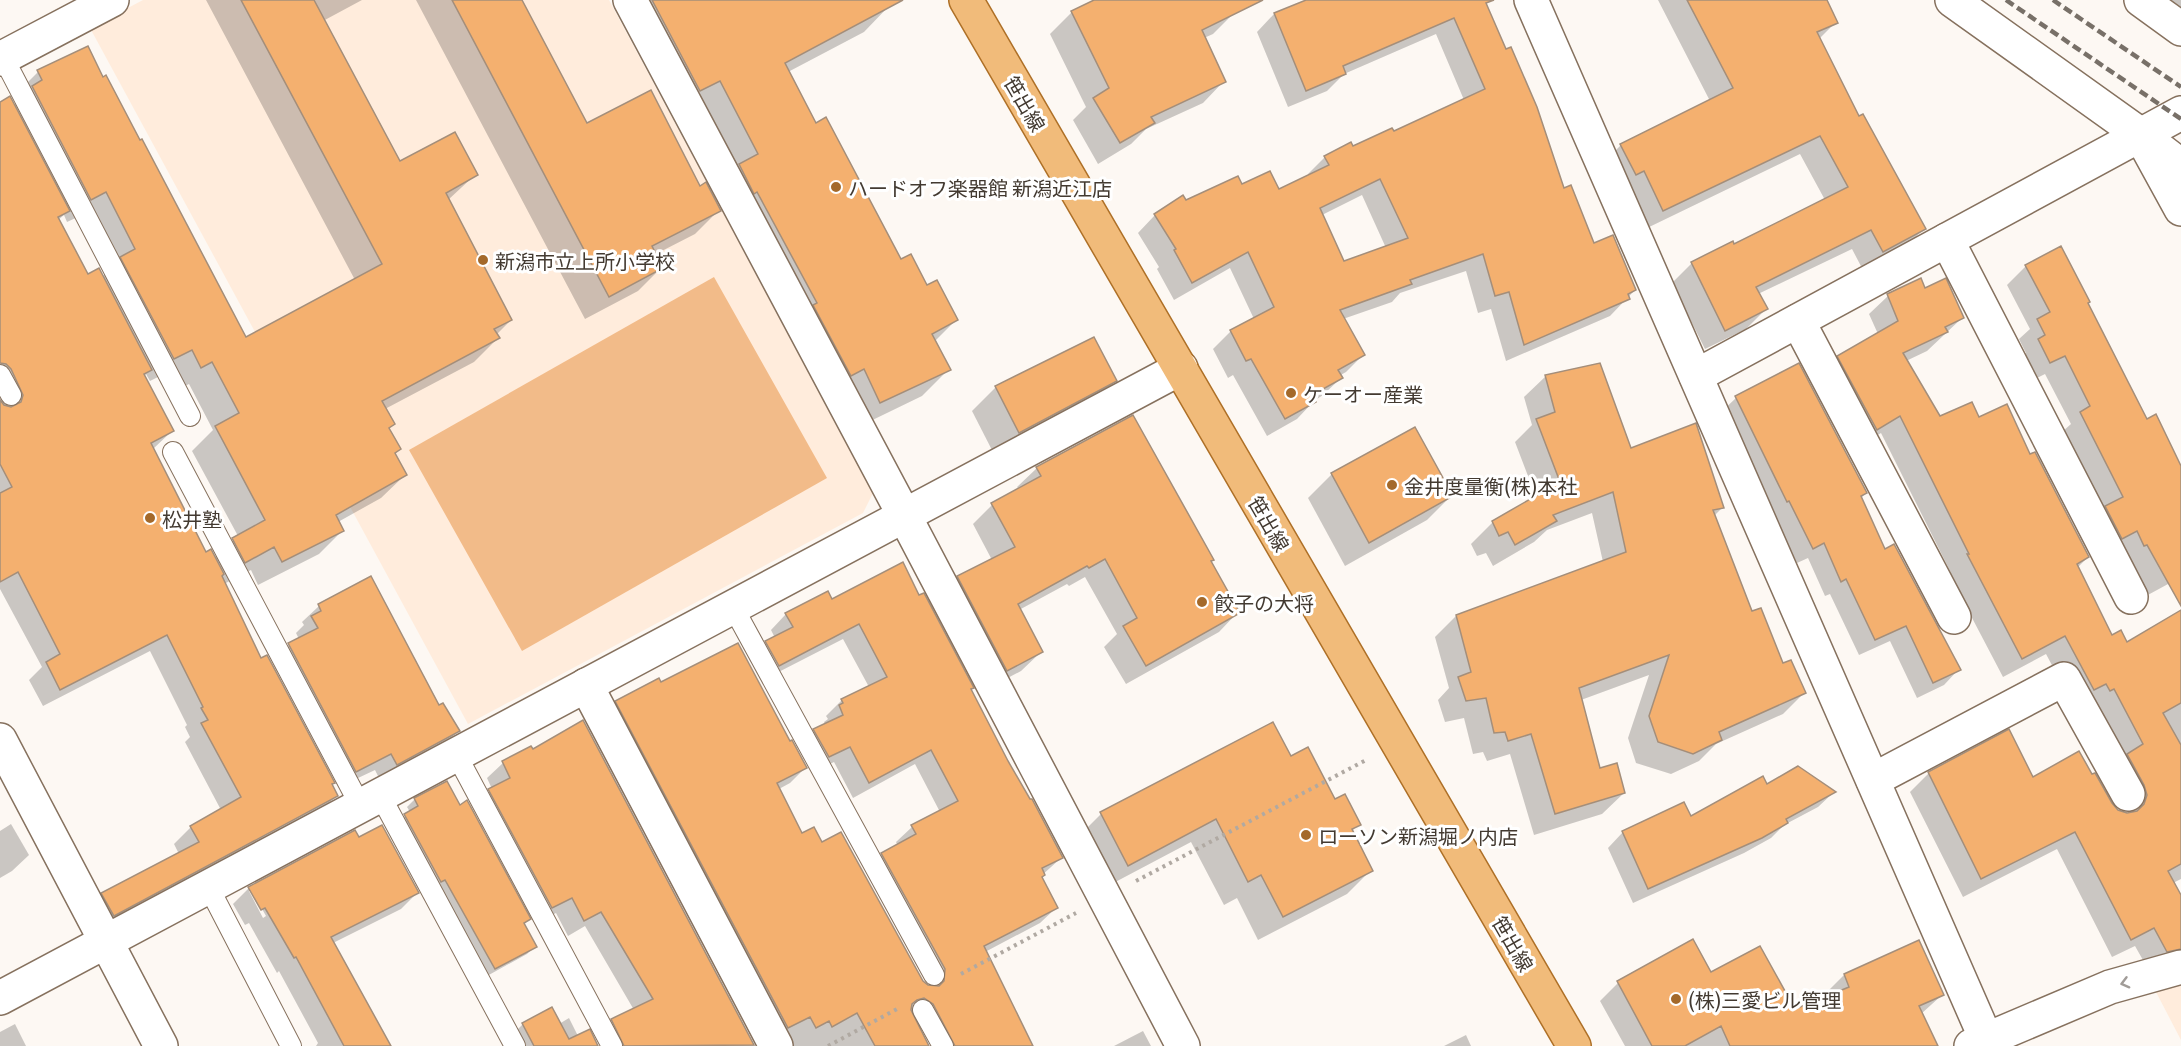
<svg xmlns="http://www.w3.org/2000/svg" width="2181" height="1046" font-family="Literata,'Noto Sans JP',serif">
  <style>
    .built { fill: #ffecdc }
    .green { fill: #f2bb89 }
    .shadow { fill: #0003; fill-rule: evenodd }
    .building { fill: #f4b06f; stroke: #a48e7a; stroke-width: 1.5; fill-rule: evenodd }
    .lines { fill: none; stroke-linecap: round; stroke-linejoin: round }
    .lane-casing { stroke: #86715e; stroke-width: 22 }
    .street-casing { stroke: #86715e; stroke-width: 36 }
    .primary-casing { stroke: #ae7027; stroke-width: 36 }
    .path { stroke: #b0a9a2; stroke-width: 4; stroke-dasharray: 3 4.5; stroke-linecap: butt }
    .lane { stroke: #fff; stroke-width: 20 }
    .street { stroke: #fff; stroke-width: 33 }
    .primary { stroke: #f1bb7a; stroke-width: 33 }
    .rail { stroke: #787068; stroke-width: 4.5; stroke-dasharray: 9 4.5; stroke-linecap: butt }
    .oneway { stroke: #a19c98 }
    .poi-dot { fill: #a4692a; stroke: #fff; stroke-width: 2 }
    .labels { text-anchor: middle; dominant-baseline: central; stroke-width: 6; stroke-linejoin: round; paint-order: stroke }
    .street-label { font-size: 20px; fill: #433a31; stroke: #fff }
    .poi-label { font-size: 20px; fill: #433a31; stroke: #fff; text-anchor: start }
  </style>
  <rect width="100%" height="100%" fill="#fdf8f3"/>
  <!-- built -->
  <g class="built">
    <path d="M 143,0 L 609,0 L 873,493 L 863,513 L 468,724 L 90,28 Z"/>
    <path d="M 2181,985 L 2181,1040 L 2156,992 Z"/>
  </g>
  <!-- green -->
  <path class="green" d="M 714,277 L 827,478 L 522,651 L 409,450 Z"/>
  <!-- shadow -->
  <g class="shadow">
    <path d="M 206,0 L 362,0 L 323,21 L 400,164 L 476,174 L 448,200 L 511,320 L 496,335 L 498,338 L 474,362 L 385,409 L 393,424 L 388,429 L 400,449 L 394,455 L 405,475 L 381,498 L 338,522 L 342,531 L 319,554 L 258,585 L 251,570 L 224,584 L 261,660 L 336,796 L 319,813 L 96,932 L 85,911 L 102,894 L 179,854 L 174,844 L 191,827 L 221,810 L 185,742 L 190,737 L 185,727 L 187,725 L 150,651 L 43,706 L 29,680 L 42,667 L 0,589 L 0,384 L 8,377 L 0,363 L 0,103 L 13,106 L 18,102 L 15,95 L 38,72 L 245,339 L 355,280 ZM 64,215 L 67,222 L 82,215 L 110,269 L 102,277 L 88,276 L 58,220 ZM 168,372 L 177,390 L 189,384 L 213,430 L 192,451 L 238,536 L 214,558 L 206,554 L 153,449 L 172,431 L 144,377 L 146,374 L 150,381 Z"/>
    <path d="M 416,0 L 520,0 L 586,125 L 699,188 L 719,210 L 695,234 L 654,255 L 661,268 L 638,291 L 585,319 Z"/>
    <path d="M 639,0 L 887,0 L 890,5 L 864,32 L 788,72 L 815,125 L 901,261 L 956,320 L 934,342 L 949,369 L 922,396 L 854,429 L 837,394 L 824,401 L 788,332 L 791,329 L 731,217 L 727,219 L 713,192 L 729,176 L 693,106 L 673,117 L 621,18 Z"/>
    <path d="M 1097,0 L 1228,0 L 1234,13 L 1213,34 L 1204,38 L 1224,81 L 1203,103 L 1146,129 L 1131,144 L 1098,164 L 1073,120 L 1086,107 L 1050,34 L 1072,12 Z"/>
    <path d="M 1310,0 L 1483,0 L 1563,190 L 1593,245 L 1635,290 L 1610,316 L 1506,361 L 1491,309 L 1478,313 L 1466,271 L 1400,293 L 1392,302 L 1343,319 L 1364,354 L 1346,372 L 1339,376 L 1341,378 L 1323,395 L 1314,401 L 1297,419 L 1267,436 L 1233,375 L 1228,378 L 1213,349 L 1231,331 L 1254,319 L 1230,268 L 1174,300 L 1157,269 L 1159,267 L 1138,233 L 1155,215 L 1186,202 L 1241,186 L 1278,191 L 1309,177 L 1308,174 L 1325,157 L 1393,133 L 1464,100 L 1436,34 L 1344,74 L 1327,91 L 1288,107 L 1257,32 L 1274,14 ZM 1362,195 L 1386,248 L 1344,263 L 1322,215 Z"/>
    <path d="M 1658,0 L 1826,0 L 1836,22 L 1819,39 L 1858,118 L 1924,229 L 1904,248 L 1863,270 L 1852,249 L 1758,294 L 1766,309 L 1746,329 L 1705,349 L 1672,283 L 1692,263 L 1734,246 L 1825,200 L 1800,154 L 1643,230 L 1601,165 L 1621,145 L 1710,101 Z"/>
    <path d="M 2132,0 L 2181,0 L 2181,24 Z"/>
    <path d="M 2026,266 L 2086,303 L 2146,421 L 2181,472 L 2181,577 L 2146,596 L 2062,432 L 2071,424 L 2045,374 L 2031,381 L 2020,359 L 2026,353 L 2019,339 L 2030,329 L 2007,285 Z"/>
    <path d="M 1921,280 L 1925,290 L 1962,318 L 1927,351 L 1906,361 L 1939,418 L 1979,419 L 2029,456 L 2088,557 L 2077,568 L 2111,637 L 2127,644 L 2181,612 L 2181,879 L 2173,883 L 2181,899 L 2181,956 L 2148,969 L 2135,946 L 2112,957 L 2057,849 L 1963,897 L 1910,792 L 1929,773 L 2033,779 L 2111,805 L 2118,812 L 2129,814 L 2126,804 L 2046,654 L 2003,677 L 1949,574 L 1951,573 L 1881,433 L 1858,447 L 1820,375 L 1838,357 L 1878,334 L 1869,314 L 1888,296 Z"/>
    <path d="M 1546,376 L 1631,450 L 1723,507 L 1714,516 L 1751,613 L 1783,665 L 1804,693 L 1783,714 L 1716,744 L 1699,761 L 1671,774 L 1636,763 L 1628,738 L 1649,675 L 1581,700 L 1599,770 L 1624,793 L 1602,814 L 1534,835 L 1510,754 L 1487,761 L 1483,752 L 1473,754 L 1464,718 L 1445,722 L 1438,700 L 1449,688 L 1435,637 L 1456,616 L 1603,562 L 1592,513 L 1547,530 L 1534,542 L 1493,566 L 1486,553 L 1477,556 L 1471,544 L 1493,522 L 1536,497 L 1515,442 L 1532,425 L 1524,397 Z"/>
    <path d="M 1115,381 L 1091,405 L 995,456 L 972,411 L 996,387 Z"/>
    <path d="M 1736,398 L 1866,493 L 1861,498 L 1884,551 L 1959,669 L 1944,685 L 1917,698 L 1890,641 L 1859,655 L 1830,594 L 1825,596 L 1808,558 L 1797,563 L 1720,413 Z"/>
    <path d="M 1037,468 L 1210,562 L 1238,612 L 1219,632 L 1126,684 L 1104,647 L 1117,634 L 1085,577 L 1069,586 L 1067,584 L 1019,610 L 1041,652 L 1021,671 L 987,689 L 939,596 L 958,577 L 992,560 L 973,524 L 992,505 L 1019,490 L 1017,487 Z"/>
    <path d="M 1332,474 L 1451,496 L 1427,520 L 1345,566 L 1308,498 Z"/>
    <path d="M 371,578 L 439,707 L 458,731 L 442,747 L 380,780 L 375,770 L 339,787 L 273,661 L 289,645 L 299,639 L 296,633 L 304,625 L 302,622 L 319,606 Z"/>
    <path d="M 831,601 L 970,690 L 1007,762 L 1061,858 L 1040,877 L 1056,908 L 1040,923 L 985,952 L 1032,1046 L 932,1046 L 914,1016 L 912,1017 L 928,1046 L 772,1046 L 601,718 L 616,702 L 660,684 L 790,742 L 805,768 L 790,783 L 779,789 L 801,836 L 821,844 L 922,982 L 932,990 L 866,870 L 882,854 L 898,846 L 896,842 L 912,827 L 940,812 L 915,764 L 853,798 L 834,762 L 813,772 L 799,746 L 814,731 L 825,725 L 824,722 L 828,719 L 826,716 L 842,700 L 869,687 L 843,639 L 763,680 L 750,658 L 766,642 L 775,638 L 771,630 L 786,614 Z"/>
    <path d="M 582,722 L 754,1046 L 624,1046 L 615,1027 L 634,1010 L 585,926 L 568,936 L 556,913 L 536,923 L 474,806 L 492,789 L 487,778 L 503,763 L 532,751 Z"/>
    <path d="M 1290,758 L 1359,824 L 1351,832 L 1371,870 L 1347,894 L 1258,940 L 1237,898 L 1224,905 L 1191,842 L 1104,888 L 1077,838 L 1101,814 Z"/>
    <path d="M 1766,786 L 1833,793 L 1818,807 L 1784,825 L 1771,838 L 1744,853 L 1633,903 L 1608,848 L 1623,832 L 1690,818 Z"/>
    <path d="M 415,799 L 529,919 L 524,924 L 535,946 L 527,954 L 487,976 L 397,823 L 410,812 L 407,807 Z"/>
    <path d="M 11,824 L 29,855 L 12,871 L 0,878 L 0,831 Z"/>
    <path d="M 358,839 L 417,893 L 401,909 L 333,943 L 389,1046 L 316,1046 L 318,1043 L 279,971 L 277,973 L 249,923 L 245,925 L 233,904 L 249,888 ZM 249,891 L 252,891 L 266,916 L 263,918 Z"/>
    <path d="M 1692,941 L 1711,974 L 1794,1011 L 1828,997 L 1826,993 L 1844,975 L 1919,942 L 1942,995 L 1921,1014 L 1928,1046 L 1625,1046 L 1600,1001 L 1618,983 Z"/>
    <path d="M 569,1018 L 583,1046 L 510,1046 L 507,1040 L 523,1024 L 559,1024 Z"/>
    <path d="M 15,1024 L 26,1046 L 0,1046 L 0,1032 Z"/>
    <path d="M 1143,1031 L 1151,1046 L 1114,1046 Z"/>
    <path d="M 1466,1035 L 1471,1046 L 1444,1046 Z"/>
  </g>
  <!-- building -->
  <g class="building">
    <path d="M 241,0 L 314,0 L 400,161 L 455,132 L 478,175 L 446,193 L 512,320 L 494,329 L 500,338 L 382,401 L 395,424 L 389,428 L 401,449 L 395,453 L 407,475 L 336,515 L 344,531 L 282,562 L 274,547 L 245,563 L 232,538 L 265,520 L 215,426 L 239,413 L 212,362 L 201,368 L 192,350 L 174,359 L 120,257 L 135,249 L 106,192 L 91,200 L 32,86 L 42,80 L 37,70 L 88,46 L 103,77 L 106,75 L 140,140 L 142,139 L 246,337 L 382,264 Z"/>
    <path d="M 452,0 L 522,0 L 587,123 L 651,90 L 700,186 L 706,182 L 721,211 L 652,246 L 663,268 L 609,297 Z"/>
    <path d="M 652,0 L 903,0 L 785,63 L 816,123 L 826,117 L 901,259 L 911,254 L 927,285 L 937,280 L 958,320 L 932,334 L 951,370 L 880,403 L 864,369 L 851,376 L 813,305 L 817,303 L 757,192 L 754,194 L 739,164 L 758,154 L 720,81 L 700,91 Z"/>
    <path d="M 1094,0 L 1263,0 L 1202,30 L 1226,82 L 1151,117 L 1155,123 L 1120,143 L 1093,98 L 1109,88 L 1071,11 Z"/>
    <path d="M 1306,0 L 1494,0 L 1486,3 L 1506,49 L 1511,47 L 1537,107 L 1564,188 L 1571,185 L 1594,243 L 1613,235 L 1636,290 L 1628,294 L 1630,299 L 1524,345 L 1509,292 L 1495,296 L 1483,254 L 1410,280 L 1412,284 L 1340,310 L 1365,355 L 1338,370 L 1343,378 L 1312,395 L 1316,402 L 1285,419 L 1251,359 L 1246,361 L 1230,330 L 1274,307 L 1248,252 L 1192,283 L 1174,250 L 1176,249 L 1154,214 L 1183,195 L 1186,200 L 1238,176 L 1242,184 L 1270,171 L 1279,189 L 1329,165 L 1324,156 L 1351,142 L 1353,146 L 1392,128 L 1394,131 L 1485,89 L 1454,18 L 1343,66 L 1346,74 L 1306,91 L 1274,13 ZM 1380,179 L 1408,238 L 1344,261 L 1320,208 Z"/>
    <path d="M 1687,0 L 1827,0 L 1838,23 L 1817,32 L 1859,116 L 1863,114 L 1926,229 L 1883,252 L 1871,230 L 1756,287 L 1768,309 L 1725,331 L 1691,262 L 1733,241 L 1734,244 L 1848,187 L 1820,136 L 1663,211 L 1644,171 L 1636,175 L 1620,144 L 1733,88 Z"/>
    <path d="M 10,96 L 70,211 L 58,217 L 88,274 L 99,268 L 152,370 L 144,374 L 174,431 L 151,443 L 206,552 L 211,549 L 224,574 L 222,576 L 261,658 L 267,655 L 335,783 L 332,784 L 338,796 L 114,916 L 101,893 L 199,842 L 190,826 L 241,797 L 201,723 L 208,720 L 201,708 L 203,707 L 167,635 L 60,690 L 46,662 L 60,654 L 18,572 L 0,582 L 0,493 L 12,487 L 0,464 L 0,400 L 4,405 L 11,407 L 21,402 L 23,395 L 11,369 L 6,364 L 0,363 L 0,102 Z"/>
    <path d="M 2061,246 L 2090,302 L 2088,303 L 2147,419 L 2156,414 L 2181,466 L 2181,606 L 2147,545 L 2144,546 L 2137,531 L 2122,539 L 2105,506 L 2123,497 L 2080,412 L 2090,406 L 2065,356 L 2050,363 L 2038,339 L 2045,335 L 2037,319 L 2050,312 L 2025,265 Z"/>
    <path d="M 1921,278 L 1925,288 L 1946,278 L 1964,318 L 1945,327 L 1948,332 L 1903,353 L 1940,416 L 1972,402 L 1979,417 L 2007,404 L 2030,454 L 2035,452 L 2089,557 L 2077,564 L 2112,635 L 2121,630 L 2127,642 L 2181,610 L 2181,703 L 2163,713 L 2181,745 L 2181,864 L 2168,871 L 2181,895 L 2181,949 L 2167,952 L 2154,928 L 2131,940 L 2075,832 L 1981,879 L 1928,772 L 2009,729 L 2033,777 L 2079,751 L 2092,774 L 2095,773 L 2112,803 L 2118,810 L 2127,813 L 2137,811 L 2144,804 L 2147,795 L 2144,785 L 2127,754 L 2143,744 L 2114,689 L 2110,691 L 2106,684 L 2094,690 L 2065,636 L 2022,659 L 1967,554 L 1969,554 L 1900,416 L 1877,430 L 1837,356 L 1898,321 L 1887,294 Z"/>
    <path d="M 1094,337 L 1117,381 L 1019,433 L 995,386 Z"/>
    <path d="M 1600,363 L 1631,448 L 1696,423 L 1724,508 L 1713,510 L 1752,611 L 1761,608 L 1783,663 L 1791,660 L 1806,693 L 1719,732 L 1722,740 L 1693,754 L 1658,742 L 1649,716 L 1669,655 L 1579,688 L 1600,768 L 1617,763 L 1625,793 L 1555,814 L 1531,734 L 1508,741 L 1505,732 L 1494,733 L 1486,698 L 1466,701 L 1458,677 L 1471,672 L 1456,615 L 1626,552 L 1613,492 L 1553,515 L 1557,521 L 1515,545 L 1508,532 L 1499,536 L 1492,521 L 1560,482 L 1536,419 L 1555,412 L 1545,375 Z"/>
    <path d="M 1799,363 L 1867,493 L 1861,496 L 1885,549 L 1894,544 L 1961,670 L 1933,683 L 1906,626 L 1875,640 L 1846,579 L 1841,582 L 1824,543 L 1813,549 L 1789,501 L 1787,502 L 1735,396 Z"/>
    <path d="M 1133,415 L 1214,560 L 1211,561 L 1240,613 L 1146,666 L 1123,626 L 1137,618 L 1105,559 L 1089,568 L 1087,566 L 1018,604 L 1043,652 L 1007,671 L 957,576 L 1015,547 L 991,503 L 1041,476 L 1036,467 Z"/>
    <path d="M 1415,427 L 1453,496 L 1369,543 L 1331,473 Z"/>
    <path d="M 903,562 L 919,595 L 924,593 L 974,688 L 971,689 L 1008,761 L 1030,799 L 1032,799 L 1063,858 L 1042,868 L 1045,875 L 1042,877 L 1058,908 L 984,946 L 1033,1046 L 955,1046 L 933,1004 L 924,998 L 917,1000 L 912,1004 L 911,1010 L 929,1046 L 875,1046 L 857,1013 L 832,1027 L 829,1021 L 816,1028 L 810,1017 L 788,1028 L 615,701 L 659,678 L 661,682 L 738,643 L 790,741 L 792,740 L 807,768 L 777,783 L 802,833 L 814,827 L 822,842 L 841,832 L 923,981 L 928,985 L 939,986 L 944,981 L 945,969 L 881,853 L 916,834 L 911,825 L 958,801 L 931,750 L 869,783 L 850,747 L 829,757 L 813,729 L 843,715 L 839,705 L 843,703 L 841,699 L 887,677 L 859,624 L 779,666 L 765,641 L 793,627 L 785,613 L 828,591 L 832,599 Z"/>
    <path d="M 371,576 L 439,705 L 443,703 L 460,731 L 397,765 L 391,754 L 356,772 L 288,643 L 318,628 L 311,616 L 321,611 L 318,604 Z"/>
    <path d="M 583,720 L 754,1045 L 624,1046 L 611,1019 L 653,999 L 601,912 L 584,921 L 572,898 L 552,908 L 488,789 L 510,778 L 502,761 L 531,746 L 533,749 Z"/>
    <path d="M 1273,722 L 1291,756 L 1308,747 L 1335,799 L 1345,794 L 1361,825 L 1352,829 L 1373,871 L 1283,917 L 1261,875 L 1248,882 L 1216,819 L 1128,866 L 1100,812 Z"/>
    <path d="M 1798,766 L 1836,792 L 1786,819 L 1788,823 L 1762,838 L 1648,889 L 1622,831 L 1684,802 L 1691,816 L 1763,776 L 1767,784 Z"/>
    <path d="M 447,781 L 460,805 L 467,800 L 531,919 L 524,923 L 537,947 L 495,969 L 445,880 L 441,882 L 404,814 L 418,806 L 414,798 Z"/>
    <path d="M 382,825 L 419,893 L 331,937 L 391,1046 L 344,1046 L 296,957 L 294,958 L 265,908 L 261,910 L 248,887 L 355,830 L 359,837 Z"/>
    <path d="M 1693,939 L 1711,972 L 1760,946 L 1795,1009 L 1849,987 L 1844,974 L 1919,940 L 1944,995 L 1919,1006 L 1938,1046 L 1730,1046 L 1721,1026 L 1685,1046 L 1652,1046 L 1617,981 Z"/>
    <path d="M 552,1007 L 569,1039 L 590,1029 L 598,1046 L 534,1046 L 522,1023 Z"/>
  </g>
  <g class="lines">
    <defs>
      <g id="lane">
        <path d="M 3,57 L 190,416"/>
        <path d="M 0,375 L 11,395"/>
        <path d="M 173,452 L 360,805"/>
        <path d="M 733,607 L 934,975"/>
        <path d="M 456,754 L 612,1046"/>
        <path d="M 380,795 L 515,1046"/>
        <path d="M 208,886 L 291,1046"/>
        <path d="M 923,1010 L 943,1046"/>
      </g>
      <g id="street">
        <path d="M 630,0 L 904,515 L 1183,1046"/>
        <path d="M 1531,0 L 1986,1039"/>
        <path d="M 1952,0 L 2141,135 L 2181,166"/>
        <path d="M 2141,0 L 2181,29"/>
        <path d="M 0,59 L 112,0"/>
        <path d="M 2147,147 L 2181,209"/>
        <path d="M 1947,240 L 2131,597"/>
        <path d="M 1798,321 L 1954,617"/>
        <path d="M 1696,376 L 2181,113"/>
        <path d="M 586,685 L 776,1046"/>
        <path d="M 0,740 L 161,1046"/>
        <path d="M 1873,780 L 2064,679 L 2128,794"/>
        <path d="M 0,998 L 1181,368"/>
        <path d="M 1971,1046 L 2110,987 L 2181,967"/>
      </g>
      <path id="primary" d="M 966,0 L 1574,1046"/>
    </defs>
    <!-- lane casing -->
    <use href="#lane" class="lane-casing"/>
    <!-- street casing -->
    <use href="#street" class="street-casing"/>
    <!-- primary casing -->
    <use href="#primary" class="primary-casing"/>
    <!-- path -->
    <g class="path">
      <path d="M 1136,881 L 1368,759"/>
      <path d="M 961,974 L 1076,913"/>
      <path d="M 828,1046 L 897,1009"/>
    </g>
    <!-- lane -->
    <use href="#lane" class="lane"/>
    <!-- street -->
    <use href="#street" class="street"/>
    <!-- primary -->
    <use href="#primary" class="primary"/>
    <!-- rail -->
    <g class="rail">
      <path d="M 2006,0 L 2181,119"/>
      <path d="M 2053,0 L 2181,87"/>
    </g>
  </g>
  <!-- one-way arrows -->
  <defs><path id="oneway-chevron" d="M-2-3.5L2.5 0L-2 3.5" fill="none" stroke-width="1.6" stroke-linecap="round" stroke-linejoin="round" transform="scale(1.5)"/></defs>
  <use class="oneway" href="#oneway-chevron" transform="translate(2125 983) rotate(165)"/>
  <!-- markers -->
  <g class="poi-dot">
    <circle cx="836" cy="187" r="6"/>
    <circle cx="483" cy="260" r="6"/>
    <circle cx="1291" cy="393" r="6"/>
    <circle cx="1392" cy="485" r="6"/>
    <circle cx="150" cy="518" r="6"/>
    <circle cx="1202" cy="602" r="6"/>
    <circle cx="1306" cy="835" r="6"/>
    <circle cx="1676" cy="999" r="6"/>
  </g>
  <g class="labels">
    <!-- street labels -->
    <g class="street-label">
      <text transform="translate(1026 103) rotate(60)">笹出線</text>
      <text transform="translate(1270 523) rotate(60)">笹出線</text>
      <text transform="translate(1514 943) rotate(60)">笹出線</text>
    </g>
    <!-- poi labels -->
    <g class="poi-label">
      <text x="848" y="187">ハードオフ楽器館 新潟近江店</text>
      <text x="495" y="260">新潟市立上所小学校</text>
      <text x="1303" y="393">ケーオー産業</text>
      <text x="1404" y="485">金井度量衡(株)本社</text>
      <text x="162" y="518">松井塾</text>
      <text x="1214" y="602">餃子の大将</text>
      <text x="1318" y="835">ローソン新潟堀ノ内店</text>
      <text x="1688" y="999">(株)三愛ビル管理</text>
    </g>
  </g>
</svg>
